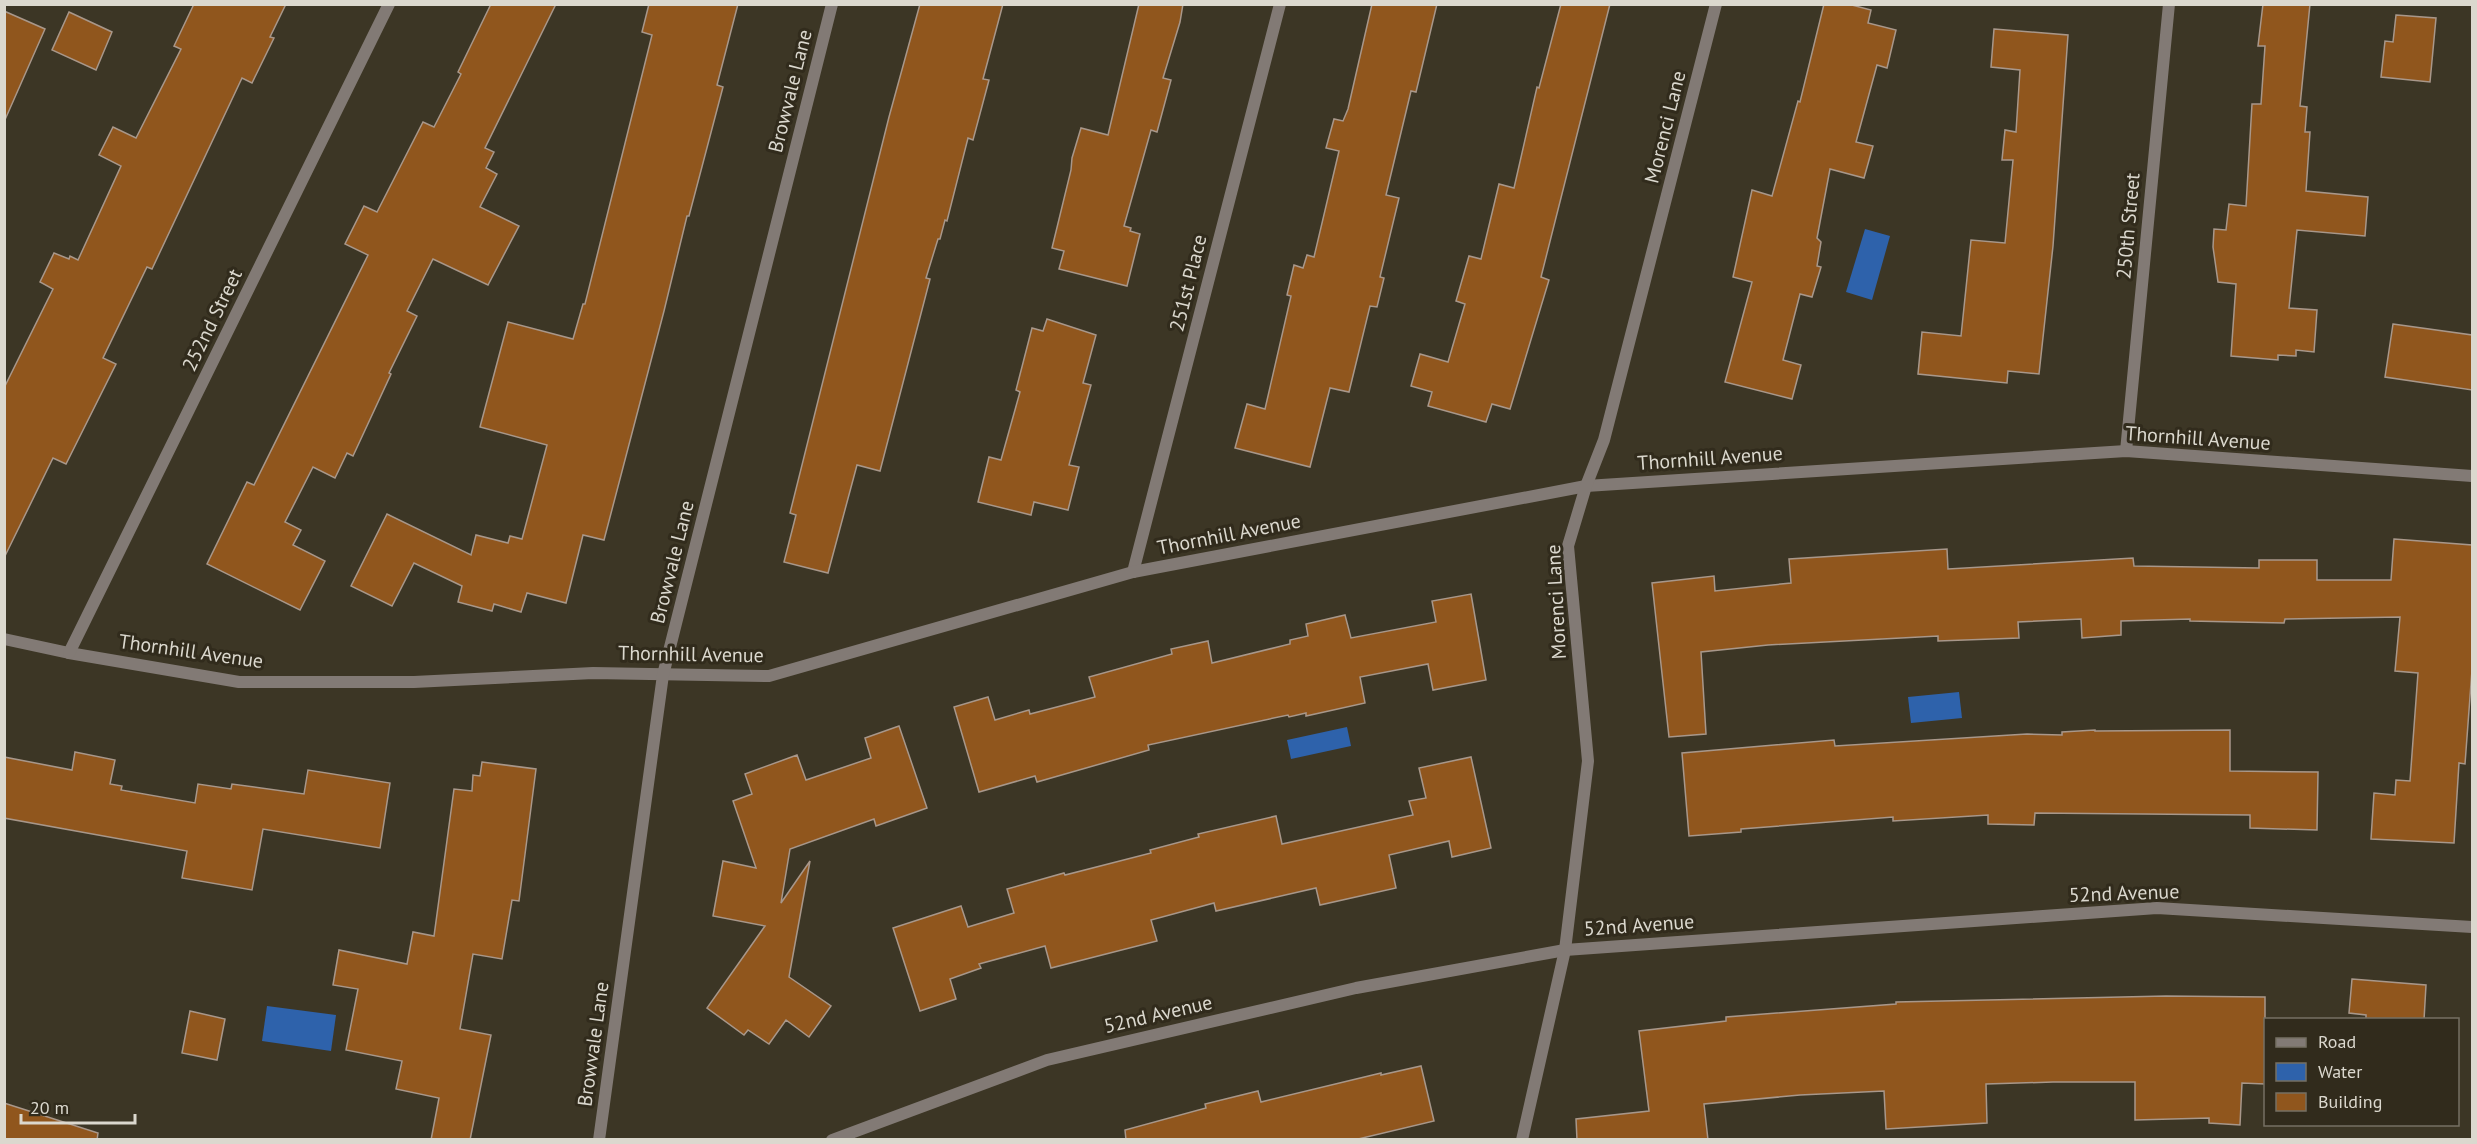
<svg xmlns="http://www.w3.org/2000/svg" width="2477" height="1144" font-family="'PT Sans',sans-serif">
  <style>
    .water { fill: #2e62ab }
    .building { fill: #90561d; stroke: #a8978a; stroke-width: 1.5 }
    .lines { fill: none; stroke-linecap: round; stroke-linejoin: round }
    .street { stroke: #827a75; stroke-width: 12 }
    .labels { text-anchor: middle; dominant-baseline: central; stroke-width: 6; stroke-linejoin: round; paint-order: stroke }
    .street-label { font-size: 20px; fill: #dbd8ce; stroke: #312b1c }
  </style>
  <rect width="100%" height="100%" fill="#3c3625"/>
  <!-- water -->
  <g class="water">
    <path d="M 1865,229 L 1890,236 L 1872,300 L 1846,292 Z"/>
    <path d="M 1959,692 L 1962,718 L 1911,723 L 1908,697 Z"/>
    <path d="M 1347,727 L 1351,746 L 1291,759 L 1287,740 Z"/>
    <path d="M 267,1006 L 336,1015 L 331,1051 L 262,1041 Z"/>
  </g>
  <!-- building -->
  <g class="building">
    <path d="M 194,4 L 286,4 L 270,37 L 274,38 L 252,83 L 242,78 L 152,269 L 147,267 L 103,358 L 116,364 L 66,464 L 53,458 L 4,558 L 4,388 L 53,289 L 40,282 L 54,253 L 69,259 L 70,256 L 78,260 L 121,166 L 99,155 L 113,127 L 136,138 L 181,49 L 174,46 Z"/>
    <path d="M 491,4 L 556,4 L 485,148 L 494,152 L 486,168 L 497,174 L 480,207 L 519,226 L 488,285 L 433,259 L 407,311 L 417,316 L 389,373 L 391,374 L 353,456 L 347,453 L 335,478 L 313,467 L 285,522 L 301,530 L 293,545 L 325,561 L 300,610 L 207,564 L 247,482 L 254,485 L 368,255 L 345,244 L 364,206 L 377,212 L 423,122 L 434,127 L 461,74 L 458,72 Z"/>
    <path d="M 649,4 L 738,4 L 717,85 L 723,87 L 689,216 L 687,216 L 664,311 L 604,540 L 583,535 L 566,603 L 527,593 L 521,612 L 494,604 L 492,611 L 458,602 L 462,586 L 414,563 L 392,606 L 351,586 L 387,514 L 471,555 L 476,535 L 508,543 L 510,536 L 522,539 L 547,445 L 480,427 L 508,322 L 573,339 L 583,304 L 585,304 L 652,35 L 642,32 Z"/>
    <path d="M 920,4 L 1003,4 L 983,79 L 989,80 L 973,140 L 968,138 L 947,221 L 945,220 L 940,239 L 938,239 L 926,278 L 930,279 L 880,471 L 857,465 L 828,573 L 784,562 L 796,515 L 790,513 L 889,117 Z"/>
    <path d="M 1139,4 L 1183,4 L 1180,22 L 1163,78 L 1171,80 L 1157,132 L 1151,130 L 1124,226 L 1131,228 L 1130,231 L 1140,234 L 1127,286 L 1059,269 L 1064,251 L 1052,248 L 1071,170 L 1072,158 L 1081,128 L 1108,135 Z"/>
    <path d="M 1372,4 L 1437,4 L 1416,92 L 1411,91 L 1386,195 L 1399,198 L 1380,277 L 1384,278 L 1377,307 L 1370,306 L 1349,392 L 1330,388 L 1310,467 L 1235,448 L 1247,404 L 1265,409 L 1291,296 L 1287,295 L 1294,265 L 1303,268 L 1307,255 L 1314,257 L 1339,151 L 1326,148 L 1334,119 L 1343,121 L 1348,109 Z"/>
    <path d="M 1561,4 L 1610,4 L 1541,277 L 1549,280 L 1510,409 L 1492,404 L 1486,422 L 1428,406 L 1432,392 L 1411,386 L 1420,354 L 1448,362 L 1465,304 L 1456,301 L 1469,256 L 1481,259 L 1499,184 L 1514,188 L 1537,87 L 1539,88 Z"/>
    <path d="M 1824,4 L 1848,4 L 1871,10 L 1868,23 L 1896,30 L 1887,68 L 1877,65 L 1856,142 L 1873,146 L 1864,178 L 1830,169 L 1817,238 L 1821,242 L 1817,266 L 1821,267 L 1812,297 L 1800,294 L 1783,360 L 1801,365 L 1792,399 L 1725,382 L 1752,282 L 1733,277 L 1752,190 L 1772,196 L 1798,101 L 1800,102 Z"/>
    <path d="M 2263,4 L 2310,4 L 2300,106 L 2307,107 L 2305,132 L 2310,132 L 2306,191 L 2368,197 L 2365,236 L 2297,230 L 2289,308 L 2317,310 L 2314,352 L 2296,350 L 2296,356 L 2278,355 L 2278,360 L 2231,356 L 2236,284 L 2218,282 L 2213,247 L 2214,229 L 2226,230 L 2229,204 L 2246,206 L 2252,104 L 2261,104 L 2265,46 L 2258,46 Z"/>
    <path d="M 4,11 L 45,29 L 4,122 Z"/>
    <path d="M 69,12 L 112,32 L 96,70 L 52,50 Z"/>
    <path d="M 2396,15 L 2436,18 L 2430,82 L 2381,77 L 2385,41 L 2393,42 Z"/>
    <path d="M 1994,29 L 2068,35 L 2053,246 L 2039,374 L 2008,371 L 2007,383 L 1918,374 L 1922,332 L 1961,336 L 1971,240 L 2005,243 L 2013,160 L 2002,160 L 2005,130 L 2016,132 L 2020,70 L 1991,67 Z"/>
    <path d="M 1047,319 L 1096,335 L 1083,383 L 1091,385 L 1069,465 L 1079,467 L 1068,510 L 1034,502 L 1031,515 L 978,502 L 989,457 L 1001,460 L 1020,392 L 1016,390 L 1032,328 L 1043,331 Z"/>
    <path d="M 2393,324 L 2472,335 L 2472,390 L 2385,377 Z"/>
    <path d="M 2394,539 L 2472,545 L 2472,670 L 2465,764 L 2459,763 L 2454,843 L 2371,839 L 2374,793 L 2395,795 L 2396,780 L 2410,781 L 2418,673 L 2395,671 L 2400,617 L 2285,619 L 2284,623 L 2190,621 L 2190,619 L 2121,621 L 2121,635 L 2082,638 L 2081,619 L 2018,622 L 2019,638 L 1938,641 L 1938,636 L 1901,638 L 1768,645 L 1701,652 L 1706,734 L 1669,737 L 1652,583 L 1714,576 L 1715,591 L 1791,583 L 1789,559 L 1947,549 L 1948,569 L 2133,558 L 2134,566 L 2259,568 L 2259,560 L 2317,560 L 2317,580 L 2391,580 Z"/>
    <path d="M 1471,594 L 1486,680 L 1433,690 L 1428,664 L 1360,677 L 1365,703 L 1306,716 L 1306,713 L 1289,717 L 1288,715 L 1148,745 L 1149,750 L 1037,782 L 1035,776 L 979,792 L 954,707 L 988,697 L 995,720 L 1029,710 L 1030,714 L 1095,697 L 1089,677 L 1172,654 L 1171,649 L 1208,641 L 1212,663 L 1290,644 L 1290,640 L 1308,636 L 1306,624 L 1345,615 L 1351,638 L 1436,622 L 1432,601 Z"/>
    <path d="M 899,726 L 927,808 L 876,826 L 874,819 L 790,849 L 781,903 L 810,861 L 789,977 L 831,1006 L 809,1037 L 786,1020 L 769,1044 L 748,1030 L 744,1035 L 707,1008 L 765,926 L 713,916 L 723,861 L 756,868 L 733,801 L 752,794 L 745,774 L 797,755 L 806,780 L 871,758 L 865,738 Z"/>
    <path d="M 2095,730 L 2095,731 L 2230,730 L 2230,771 L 2318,772 L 2317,830 L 2250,828 L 2250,815 L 2035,813 L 2034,825 L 1988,824 L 1988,815 L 1893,821 L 1893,817 L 1741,829 L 1741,832 L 1689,836 L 1682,753 L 1834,740 L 1835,746 L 2027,734 L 2062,735 L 2062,732 Z"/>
    <path d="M 75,752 L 115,760 L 110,784 L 122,786 L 121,790 L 195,803 L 198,784 L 231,789 L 232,784 L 304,794 L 308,770 L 390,783 L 380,848 L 263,829 L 252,890 L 182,878 L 187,851 L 4,818 L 4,757 L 72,770 Z"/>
    <path d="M 1471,757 L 1491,848 L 1452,857 L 1449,841 L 1389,855 L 1396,888 L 1320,905 L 1316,888 L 1216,911 L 1214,903 L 1151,920 L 1157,941 L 1051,968 L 1045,946 L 979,964 L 981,968 L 950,979 L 956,999 L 920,1011 L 893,928 L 961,906 L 968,927 L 1014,913 L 1007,889 L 1064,873 L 1065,875 L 1151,853 L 1150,850 L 1199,837 L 1198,834 L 1276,816 L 1282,844 L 1413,815 L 1409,801 L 1426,798 L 1419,768 Z"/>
    <path d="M 482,762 L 536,769 L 519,901 L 512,900 L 502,959 L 473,954 L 460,1029 L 491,1035 L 470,1140 L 431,1140 L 439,1098 L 396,1089 L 402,1061 L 346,1050 L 358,989 L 333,985 L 339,950 L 407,964 L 413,932 L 434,936 L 454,789 L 472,791 L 473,775 L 480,776 Z"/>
    <path d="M 2352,979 L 2426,985 L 2424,1020 L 2366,1020 L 2366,1015 L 2349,1013 Z"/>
    <path d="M 2166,996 L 2265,997 L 2265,1084 L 2242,1083 L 2240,1125 L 2209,1123 L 2209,1118 L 2135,1120 L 2135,1082 L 2053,1082 L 1986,1084 L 1987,1123 L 1886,1129 L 1884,1091 L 1800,1095 L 1704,1104 L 1708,1140 L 1577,1140 L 1576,1119 L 1649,1111 L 1639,1031 L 1726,1021 L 1726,1017 L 1896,1004 L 1896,1002 Z"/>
    <path d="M 190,1011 L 225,1019 L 217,1060 L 182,1053 Z"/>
    <path d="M 1421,1066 L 1434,1121 L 1354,1140 L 1126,1140 L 1125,1130 L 1206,1108 L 1205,1104 L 1258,1091 L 1261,1102 L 1381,1073 L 1381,1075 Z"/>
    <path d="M 4,1103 L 98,1133 L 97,1140 L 4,1140 Z"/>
  </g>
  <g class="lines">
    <!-- street -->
    <g class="street">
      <path d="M 2126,451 L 2169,4"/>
      <path d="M 1133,572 L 1280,4"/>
      <path d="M 4,639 L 69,653 L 239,682 L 414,682 L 593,673 L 769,676 L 1133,572 L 1586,486 L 2126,451 L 2472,476"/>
      <path d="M 69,653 L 389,4"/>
      <path d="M 599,1140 L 663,675 L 832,4"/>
      <path d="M 832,1140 L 1047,1060 L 1356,988 L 1565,950 L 2157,908 L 2472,927"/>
      <path d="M 1522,1140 L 1565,950 L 1588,761 L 1568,546 L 1586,486 L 1604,440 L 1716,4"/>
    </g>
  </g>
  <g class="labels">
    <!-- street labels -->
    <g class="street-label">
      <text transform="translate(790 91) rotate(-76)">Browvale Lane</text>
      <text transform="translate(1665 127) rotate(-76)">Morenci Lane</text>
      <text transform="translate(2128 226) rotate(-85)">250th Street</text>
      <text transform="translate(1188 283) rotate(-76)">251st Place</text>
      <text transform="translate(212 320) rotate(-64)">252nd Street</text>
      <text transform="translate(2198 438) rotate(4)">Thornhill Avenue</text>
      <text transform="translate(1710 458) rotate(-4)">Thornhill Avenue</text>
      <text transform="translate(1229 534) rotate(-11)">Thornhill Avenue</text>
      <text transform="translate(672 562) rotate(-76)">Browvale Lane</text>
      <text transform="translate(1556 602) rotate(-93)">Morenci Lane</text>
      <text transform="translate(191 651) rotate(8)">Thornhill Avenue</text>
      <text transform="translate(691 654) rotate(1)">Thornhill Avenue</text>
      <text transform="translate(2124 893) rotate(-2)">52nd Avenue</text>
      <text transform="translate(1639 925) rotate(-4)">52nd Avenue</text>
      <text transform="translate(1158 1014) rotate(-13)">52nd Avenue</text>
      <text transform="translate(593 1044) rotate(-82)">Browvale Lane</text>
    </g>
  </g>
  <!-- border -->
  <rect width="2477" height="1144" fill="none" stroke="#dbd8ce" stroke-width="12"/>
  <!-- legend -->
  <rect x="2264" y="1018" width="195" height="108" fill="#312b1c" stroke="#757063" stroke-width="1.5"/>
  <rect x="2276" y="1038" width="30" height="9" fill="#827a75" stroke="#757063" stroke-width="1.5"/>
  <text x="2318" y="1048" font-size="18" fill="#dbd8ce">Road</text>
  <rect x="2276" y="1063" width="30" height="18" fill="#2e62ab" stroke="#757063" stroke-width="1.5"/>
  <text x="2318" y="1078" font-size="18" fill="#dbd8ce">Water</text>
  <rect x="2276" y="1093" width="30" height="18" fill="#90561d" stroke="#757063" stroke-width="1.5"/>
  <text x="2318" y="1108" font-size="18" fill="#dbd8ce">Building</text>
  <!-- scale -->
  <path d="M21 1114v9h114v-9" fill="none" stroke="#dbd8ce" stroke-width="3"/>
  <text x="30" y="1114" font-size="18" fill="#dbd8ce" stroke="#312b1c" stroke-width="4.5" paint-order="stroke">20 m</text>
</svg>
